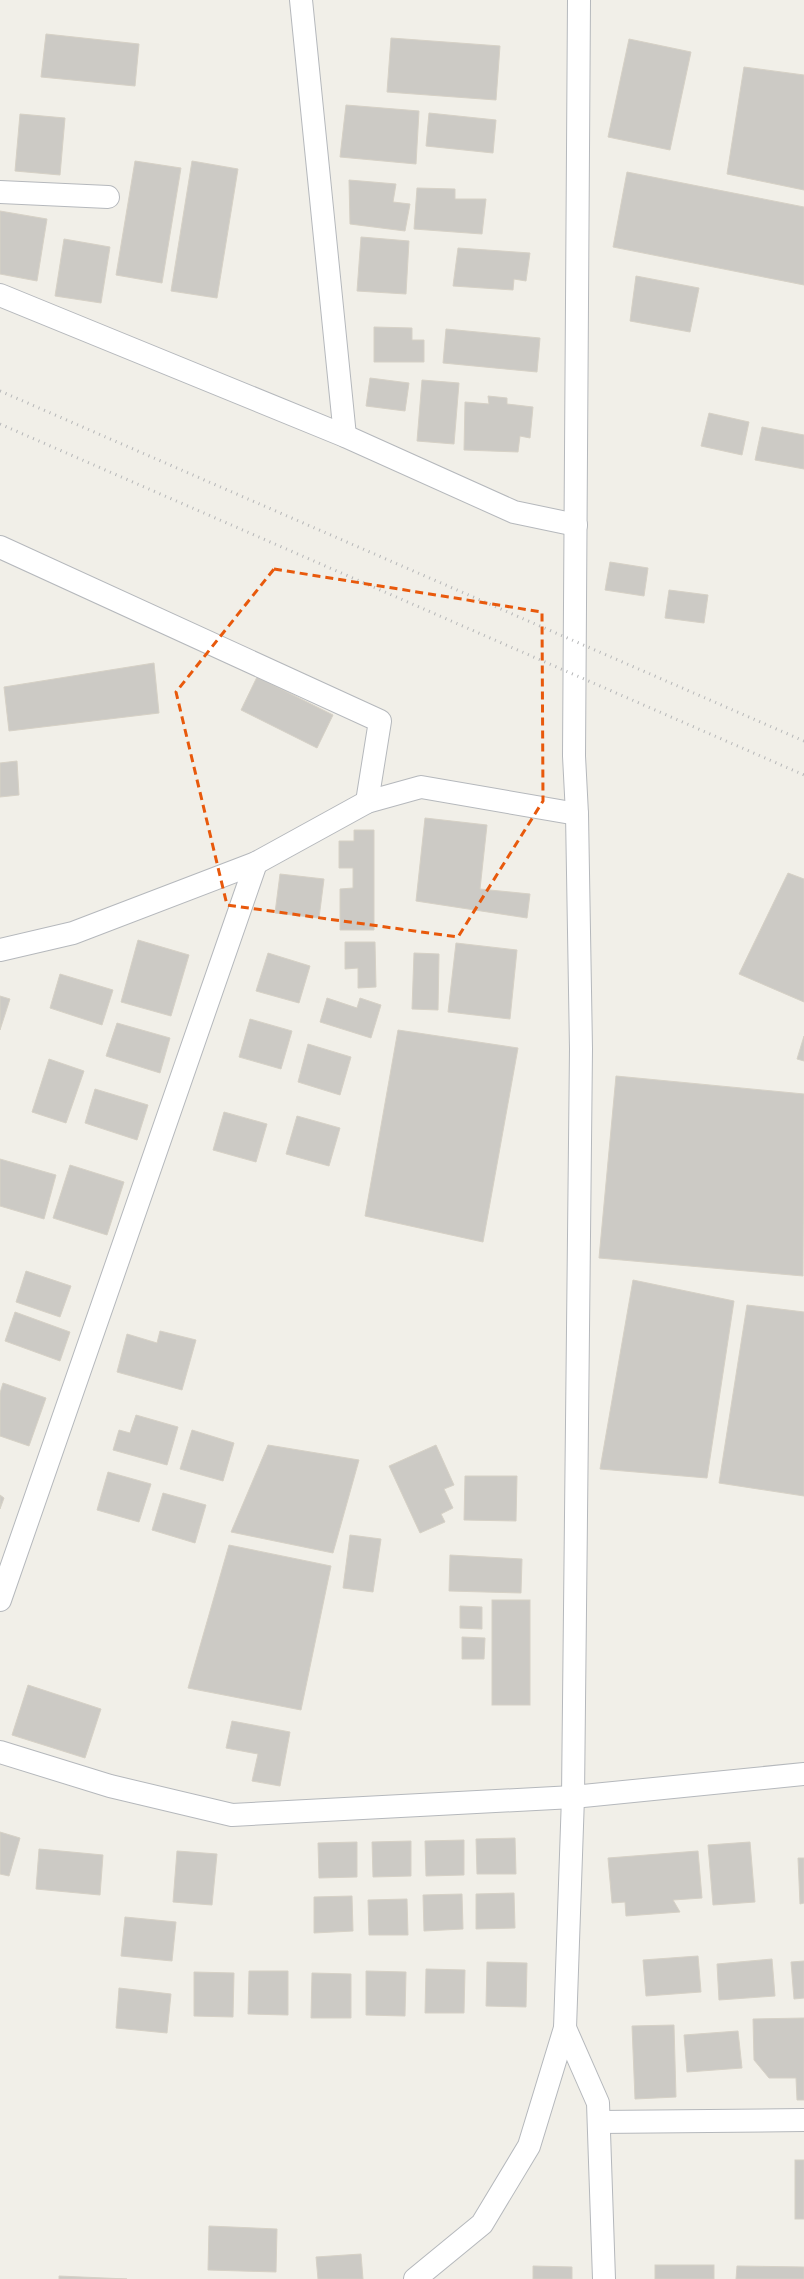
<svg xmlns="http://www.w3.org/2000/svg" width="804" height="2279" font-family="Signika,sans-serif">
  <style>
    .building { fill: #cccac5; stroke: #d6d1c6 }
    .lines { fill: none; stroke-linecap: round; stroke-linejoin: round }
    .minor-casing { stroke: #b5b8bc; stroke-width: 24 }
    .tertiary-casing { stroke: #b5b8bc; stroke-width: 24 }
    .minor { stroke: #fff; stroke-width: 22 }
    .tertiary { stroke: #fff; stroke-width: 22 }
    .rail { stroke: #b6b7b8; stroke-width: 3; stroke-dasharray: 1 5; stroke-linecap: butt }
    .marked { fill: none; stroke: #e8590c; stroke-width: 3; stroke-dasharray: 8 5; stroke-linejoin: round }
  </style>
  <rect width="100%" height="100%" fill="#f1efe8"/>
  <!-- building -->
  <g class="building">
    <path d="M 46,34 L 139,44 L 135,86 L 41,77 Z"/>
    <path d="M 391,38 L 500,46 L 496,100 L 387,92 Z"/>
    <path d="M 629,39 L 691,52 L 670,150 L 608,137 Z"/>
    <path d="M 744,67 L 804,75 L 804,190 L 727,174 Z"/>
    <path d="M 346,105 L 419,111 L 416,164 L 340,157 Z"/>
    <path d="M 429,113 L 496,120 L 493,153 L 426,146 Z"/>
    <path d="M 20,114 L 65,118 L 60,175 L 15,171 Z"/>
    <path d="M 135,161 L 181,168 L 162,283 L 116,275 Z"/>
    <path d="M 192,161 L 238,169 L 217,298 L 171,291 Z"/>
    <path d="M 627,172 L 804,207 L 804,285 L 613,247 Z"/>
    <path d="M 349,180 L 396,184 L 393,202 L 410,204 L 405,231 L 350,224 Z"/>
    <path d="M 417,188 L 455,189 L 455,199 L 486,199 L 482,234 L 414,229 Z"/>
    <path d="M 0,211 L 47,219 L 37,281 L 0,274 Z"/>
    <path d="M 361,237 L 409,241 L 406,294 L 357,291 Z"/>
    <path d="M 64,239 L 110,247 L 101,303 L 55,296 Z"/>
    <path d="M 458,248 L 530,253 L 526,281 L 514,279 L 513,290 L 453,286 Z"/>
    <path d="M 636,276 L 699,288 L 690,332 L 630,321 Z"/>
    <path d="M 374,327 L 412,328 L 412,340 L 424,340 L 424,362 L 374,362 Z"/>
    <path d="M 446,329 L 540,338 L 537,372 L 443,363 Z"/>
    <path d="M 370,378 L 409,383 L 405,411 L 366,406 Z"/>
    <path d="M 422,380 L 459,383 L 454,444 L 417,441 Z"/>
    <path d="M 488,396 L 507,398 L 507,404 L 533,407 L 530,438 L 520,436 L 518,452 L 464,450 L 465,402 L 489,404 Z"/>
    <path d="M 709,413 L 749,422 L 742,455 L 701,446 Z"/>
    <path d="M 762,427 L 804,435 L 804,469 L 755,460 Z"/>
    <path d="M 610,562 L 648,568 L 644,596 L 605,590 Z"/>
    <path d="M 669,590 L 708,595 L 704,623 L 665,618 Z"/>
    <path d="M 154,663 L 159,713 L 9,731 L 4,687 Z"/>
    <path d="M 257,677 L 333,715 L 317,748 L 241,710 Z"/>
    <path d="M 17,761 L 19,795 L 0,797 L 0,763 Z"/>
    <path d="M 425,818 L 487,825 L 480,889 L 530,894 L 527,918 L 416,901 Z"/>
    <path d="M 354,830 L 374,830 L 374,930 L 340,930 L 340,889 L 353,888 L 353,868 L 339,868 L 339,841 L 354,841 Z"/>
    <path d="M 788,873 L 804,879 L 804,1002 L 739,974 Z"/>
    <path d="M 280,874 L 324,879 L 319,918 L 275,913 Z"/>
    <path d="M 138,940 L 189,955 L 171,1016 L 121,1002 Z"/>
    <path d="M 345,942 L 375,942 L 376,987 L 358,988 L 358,968 L 345,969 Z"/>
    <path d="M 456,943 L 517,950 L 510,1019 L 448,1012 Z"/>
    <path d="M 268,953 L 310,966 L 299,1003 L 256,991 Z"/>
    <path d="M 414,953 L 439,954 L 438,1010 L 412,1009 Z"/>
    <path d="M 60,974 L 113,990 L 102,1025 L 50,1008 Z"/>
    <path d="M 0,996 L 10,999 L 0,1030 Z"/>
    <path d="M 327,998 L 357,1008 L 360,998 L 381,1005 L 371,1038 L 320,1022 Z"/>
    <path d="M 250,1019 L 292,1031 L 281,1069 L 239,1057 Z"/>
    <path d="M 117,1023 L 170,1038 L 160,1073 L 106,1056 Z"/>
    <path d="M 398,1030 L 518,1048 L 483,1242 L 365,1216 Z"/>
    <path d="M 804,1036 L 804,1061 L 797,1059 Z"/>
    <path d="M 308,1044 L 351,1057 L 340,1095 L 298,1082 Z"/>
    <path d="M 49,1059 L 84,1071 L 66,1123 L 32,1112 Z"/>
    <path d="M 616,1076 L 804,1094 L 803,1276 L 599,1258 Z"/>
    <path d="M 95,1089 L 148,1105 L 137,1140 L 85,1123 Z"/>
    <path d="M 224,1112 L 267,1124 L 256,1162 L 213,1150 Z"/>
    <path d="M 297,1116 L 340,1128 L 329,1166 L 286,1154 Z"/>
    <path d="M 0,1159 L 56,1175 L 44,1219 L 0,1206 Z"/>
    <path d="M 70,1165 L 124,1182 L 107,1235 L 53,1218 Z"/>
    <path d="M 26,1271 L 71,1286 L 60,1317 L 16,1302 Z"/>
    <path d="M 633,1280 L 734,1301 L 707,1478 L 600,1469 Z"/>
    <path d="M 747,1305 L 804,1312 L 804,1496 L 719,1483 Z"/>
    <path d="M 15,1312 L 70,1332 L 60,1361 L 5,1341 Z"/>
    <path d="M 160,1331 L 196,1340 L 182,1390 L 117,1372 L 127,1334 L 157,1343 Z"/>
    <path d="M 3,1383 L 46,1398 L 29,1446 L 0,1436 L 0,1393 Z"/>
    <path d="M 136,1415 L 178,1427 L 167,1465 L 113,1450 L 119,1430 L 130,1433 Z"/>
    <path d="M 192,1430 L 234,1443 L 223,1481 L 180,1469 Z"/>
    <path d="M 268,1445 L 359,1460 L 333,1553 L 231,1532 Z"/>
    <path d="M 436,1445 L 454,1485 L 444,1489 L 453,1508 L 441,1514 L 445,1522 L 420,1533 L 389,1466 Z"/>
    <path d="M 108,1472 L 151,1484 L 139,1522 L 97,1510 Z"/>
    <path d="M 465,1476 L 517,1476 L 516,1521 L 464,1520 Z"/>
    <path d="M 163,1493 L 206,1505 L 195,1543 L 152,1530 Z"/>
    <path d="M 0,1495 L 4,1498 L 0,1509 Z"/>
    <path d="M 350,1535 L 381,1539 L 373,1592 L 343,1588 Z"/>
    <path d="M 229,1545 L 331,1566 L 301,1710 L 188,1688 Z"/>
    <path d="M 450,1555 L 522,1559 L 521,1593 L 449,1591 Z"/>
    <rect x="492" y="1600" width="38" height="105"/>
    <path d="M 460,1606 L 482,1607 L 482,1629 L 460,1628 Z"/>
    <path d="M 462,1637 L 485,1638 L 484,1659 L 462,1659 Z"/>
    <path d="M 28,1685 L 101,1709 L 85,1758 L 12,1735 Z"/>
    <path d="M 232,1721 L 290,1732 L 280,1786 L 252,1781 L 258,1754 L 226,1748 Z"/>
    <path d="M 0,1832 L 20,1838 L 9,1876 L 0,1874 Z"/>
    <path d="M 515,1838 L 516,1874 L 477,1874 L 476,1839 Z"/>
    <path d="M 464,1840 L 464,1875 L 426,1876 L 425,1841 Z"/>
    <path d="M 411,1841 L 411,1876 L 373,1877 L 372,1842 Z"/>
    <path d="M 357,1842 L 357,1877 L 319,1878 L 318,1843 Z"/>
    <path d="M 750,1842 L 755,1902 L 713,1905 L 708,1845 Z"/>
    <path d="M 39,1849 L 103,1855 L 100,1895 L 36,1889 Z"/>
    <path d="M 177,1851 L 217,1854 L 212,1905 L 173,1902 Z"/>
    <path d="M 698,1851 L 702,1898 L 673,1900 L 680,1912 L 626,1916 L 625,1902 L 612,1903 L 608,1858 Z"/>
    <path d="M 798,1858 L 804,1858 L 804,1903 L 800,1904 Z"/>
    <path d="M 514,1893 L 515,1928 L 476,1929 L 476,1894 Z"/>
    <path d="M 462,1894 L 463,1929 L 424,1931 L 423,1895 Z"/>
    <path d="M 352,1896 L 353,1931 L 314,1933 L 314,1897 Z"/>
    <path d="M 407,1899 L 408,1935 L 369,1935 L 368,1900 Z"/>
    <path d="M 125,1917 L 176,1922 L 172,1961 L 121,1956 Z"/>
    <path d="M 698,1956 L 701,1992 L 646,1996 L 643,1960 Z"/>
    <path d="M 772,1959 L 775,1996 L 719,2000 L 717,1964 Z"/>
    <path d="M 804,1961 L 804,1998 L 794,1999 L 791,1962 Z"/>
    <path d="M 487,1962 L 527,1963 L 526,2007 L 486,2006 Z"/>
    <path d="M 426,1969 L 465,1970 L 464,2013 L 425,2013 Z"/>
    <path d="M 249,1971 L 288,1971 L 288,2015 L 248,2014 Z"/>
    <path d="M 366,1971 L 406,1972 L 405,2016 L 366,2015 Z"/>
    <path d="M 194,1972 L 234,1973 L 233,2017 L 194,2016 Z"/>
    <path d="M 312,1973 L 351,1974 L 351,2018 L 311,2018 Z"/>
    <path d="M 119,1988 L 171,1994 L 167,2033 L 116,2028 Z"/>
    <path d="M 804,2018 L 804,2100 L 797,2100 L 796,2078 L 769,2078 L 754,2060 L 753,2019 Z"/>
    <path d="M 674,2025 L 676,2097 L 635,2099 L 632,2026 Z"/>
    <path d="M 738,2031 L 742,2068 L 687,2072 L 684,2035 Z"/>
    <rect x="795" y="2160" width="9" height="59"/>
    <path d="M 209,2226 L 277,2229 L 276,2272 L 208,2270 Z"/>
    <path d="M 361,2254 L 363,2279 L 318,2279 L 316,2257 Z"/>
    <rect x="655" y="2265" width="59" height="14"/>
    <path d="M 533,2266 L 572,2267 L 572,2279 L 533,2279 Z"/>
    <path d="M 737,2266 L 804,2267 L 804,2279 L 736,2279 Z"/>
    <path d="M 59,2276 L 127,2279 L 59,2279 Z"/>
  </g>
  <g class="lines">
    <defs>
      <g id="minor">
        <path d="M 301,0 L 345,436"/>
        <path d="M 0,192 L 108,197"/>
        <path d="M 0,295 L 345,436 L 514,512 L 576,525"/>
        <path d="M 0,547 L 380,721 L 367,802"/>
        <path d="M 0,950 L 73,933 L 256,863 L 367,802 L 421,787 L 577,814"/>
        <path d="M 0,1600 L 256,863"/>
        <path d="M 0,1752 L 110,1786 L 232,1815 L 573,1797 L 804,1774"/>
        <path d="M 565,2028 L 598,2103 L 604,2279"/>
        <path d="M 599,2122 L 804,2120"/>
      </g>
      <path id="tertiary" d="M 415,2279 L 482,2224 L 529,2146 L 565,2028 L 573,1797 L 581,1049 L 577,814 L 574,756 L 579,0"/>
    </defs>
    <!-- minor casing -->
    <use href="#minor" class="minor-casing"/>
    <!-- tertiary casing -->
    <use href="#tertiary" class="tertiary-casing"/>
    <!-- minor -->
    <use href="#minor" class="minor"/>
    <!-- tertiary -->
    <use href="#tertiary" class="tertiary"/>
    <!-- rail -->
    <g class="rail">
      <path d="M 0,391 L 804,741"/>
      <path d="M 0,424 L 804,775"/>
    </g>
  </g>
  <!-- marked area -->
  <path class="marked" d="M 274,569 L 542,612 L 543,801 L 458,937 L 227,905 L 176,692 Z"/>
</svg>
